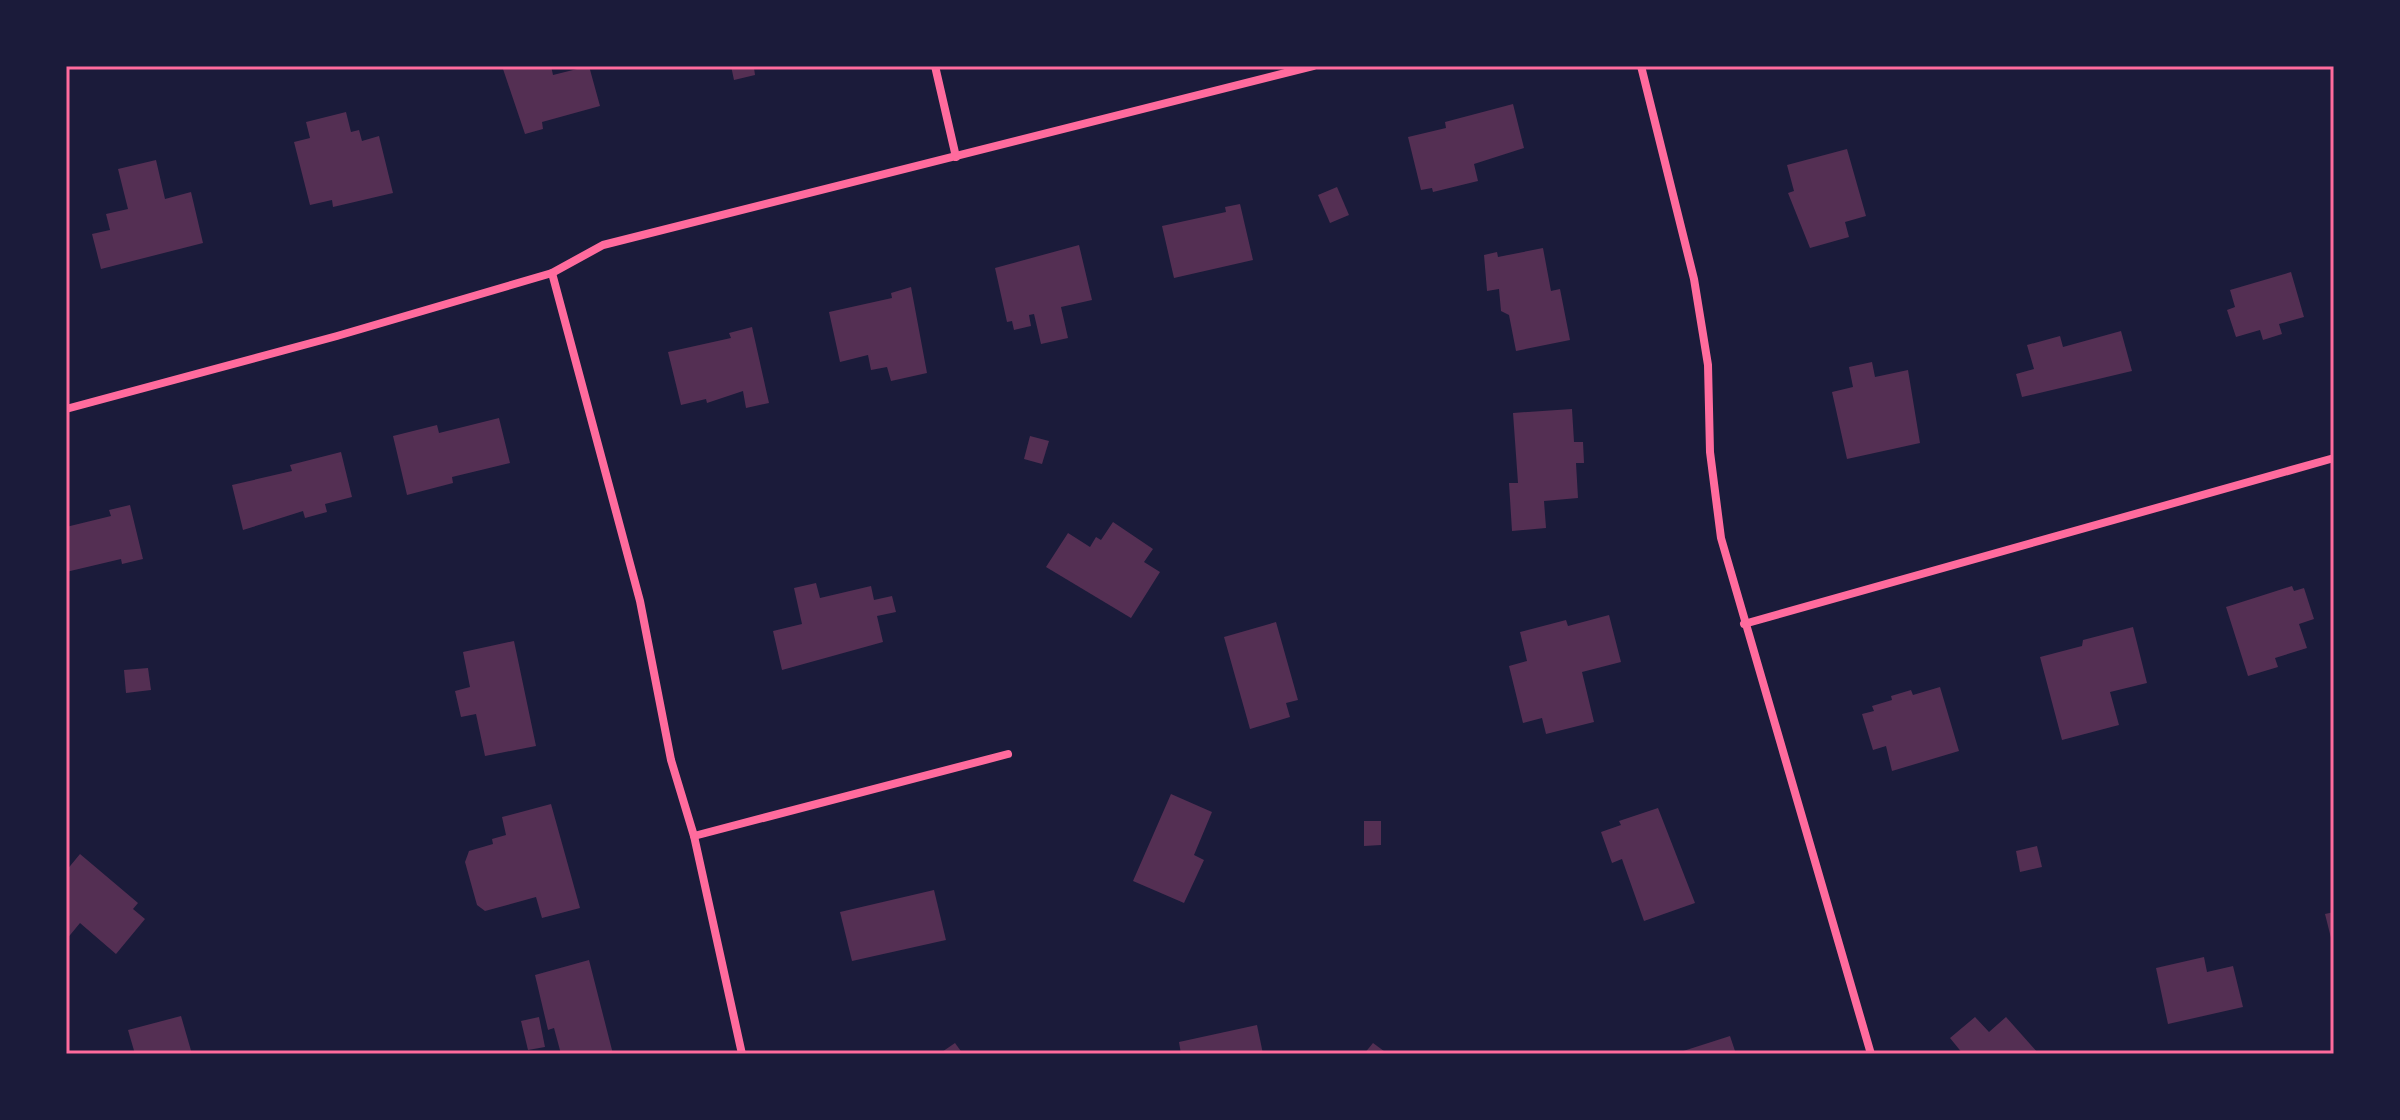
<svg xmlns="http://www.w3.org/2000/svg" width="2400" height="1120" font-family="'Times New Roman',serif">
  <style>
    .building { fill: #542f53 }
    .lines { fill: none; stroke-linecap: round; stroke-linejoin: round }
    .minor { stroke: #ff6b9d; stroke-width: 8 }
    .neatline { fill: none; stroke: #ff6b9d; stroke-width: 3 }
  </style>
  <rect width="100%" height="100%" fill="#1b1b3a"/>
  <!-- building -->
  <g class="building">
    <path d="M 502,66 L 551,66 L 553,75 L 589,66 L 600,106 L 542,122 L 543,129 L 525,134 Z"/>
    <path d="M 731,66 L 759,66 L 759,67 L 754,68 L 755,75 L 734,80 Z"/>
    <path d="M 1513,104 L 1524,148 L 1474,164 L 1478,181 L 1433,192 L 1432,188 L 1421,190 L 1408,137 L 1446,128 L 1445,122 Z"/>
    <path d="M 346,112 L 351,132 L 359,130 L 362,141 L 379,136 L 393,193 L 333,207 L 332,200 L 310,205 L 294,142 L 310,138 L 306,122 Z"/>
    <path d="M 1847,149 L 1866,216 L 1845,222 L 1849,237 L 1810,248 L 1788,193 L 1794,191 L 1787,165 Z"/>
    <path d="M 156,160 L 165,199 L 191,192 L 203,243 L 101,269 L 92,234 L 110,230 L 106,214 L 128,209 L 118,169 Z"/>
    <path d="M 1337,187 L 1349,215 L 1330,223 L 1318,195 Z"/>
    <path d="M 1240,204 L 1253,260 L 1174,278 L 1162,226 L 1226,212 L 1225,207 Z"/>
    <path d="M 1079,245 L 1092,300 L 1061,307 L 1068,338 L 1041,344 L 1034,314 L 1029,315 L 1031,326 L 1014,330 L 1012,321 L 1007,322 L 995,268 Z"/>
    <path d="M 1543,248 L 1551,291 L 1560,289 L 1570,340 L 1516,351 L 1509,315 L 1501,311 L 1499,289 L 1487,291 L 1484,255 L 1497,252 L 1498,257 Z"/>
    <path d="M 2291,272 L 2304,317 L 2279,324 L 2282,334 L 2263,340 L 2260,330 L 2236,337 L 2227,310 L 2235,307 L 2230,290 Z"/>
    <path d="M 911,287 L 927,373 L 891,381 L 887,367 L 871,370 L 868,355 L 840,362 L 829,312 L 892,298 L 891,293 Z"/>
    <path d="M 752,327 L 769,403 L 746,408 L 743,391 L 707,403 L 706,399 L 681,405 L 668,352 L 731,338 L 729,333 Z"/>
    <path d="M 2121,331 L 2132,371 L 2022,397 L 2016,374 L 2034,369 L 2027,345 L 2060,336 L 2063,347 Z"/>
    <path d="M 1872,362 L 1875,377 L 1908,370 L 1920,443 L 1847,459 L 1832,392 L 1853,387 L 1849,367 Z"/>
    <path d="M 1572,409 L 1574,442 L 1583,442 L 1584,463 L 1576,463 L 1578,498 L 1544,501 L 1546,528 L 1512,531 L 1509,483 L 1518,483 L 1513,413 Z"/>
    <path d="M 499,418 L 510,463 L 452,477 L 453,483 L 407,495 L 393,436 L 437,425 L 439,433 Z"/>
    <path d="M 1030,436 L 1049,441 L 1042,464 L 1024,459 Z"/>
    <path d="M 341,452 L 352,497 L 325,504 L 327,512 L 305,518 L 303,511 L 243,530 L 232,485 L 292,471 L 290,465 Z"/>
    <path d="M 130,505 L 143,559 L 122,564 L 121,559 L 66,572 L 66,527 L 111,516 L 109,510 Z"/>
    <path d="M 1113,522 L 1153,549 L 1144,562 L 1160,572 L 1131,618 L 1046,567 L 1068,533 L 1090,547 L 1096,537 L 1101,540 Z"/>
    <path d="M 816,583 L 820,598 L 871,586 L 874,600 L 892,596 L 896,612 L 877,616 L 883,642 L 782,670 L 773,631 L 802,624 L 794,588 Z"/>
    <path d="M 2292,586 L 2294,591 L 2304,588 L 2314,619 L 2299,624 L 2307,648 L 2275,658 L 2278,667 L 2248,676 L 2226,607 Z"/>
    <path d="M 1609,615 L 1621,662 L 1582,672 L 1594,722 L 1546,734 L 1542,718 L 1523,723 L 1509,666 L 1527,661 L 1520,632 L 1566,620 L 1568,626 Z"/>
    <path d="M 1276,622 L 1298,700 L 1286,703 L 1290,717 L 1250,729 L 1224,637 Z"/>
    <path d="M 2133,627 L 2147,683 L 2110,692 L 2119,725 L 2062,740 L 2040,657 L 2082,646 L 2083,640 Z"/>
    <path d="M 514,641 L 536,746 L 485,756 L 476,714 L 461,717 L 455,691 L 470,687 L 463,652 Z"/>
    <path d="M 148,668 L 151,690 L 126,693 L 124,670 Z"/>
    <path d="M 1940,687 L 1959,751 L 1892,771 L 1886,746 L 1873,750 L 1862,714 L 1874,711 L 1872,706 L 1892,700 L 1891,696 L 1911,690 L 1913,695 Z"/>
    <path d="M 1171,794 L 1212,812 L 1194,855 L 1204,860 L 1184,903 L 1133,881 Z"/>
    <path d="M 551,804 L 580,908 L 542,918 L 536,897 L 485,911 L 477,905 L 465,862 L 469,851 L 493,844 L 492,839 L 506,835 L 502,817 Z"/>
    <path d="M 1658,808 L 1695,903 L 1644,921 L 1622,859 L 1612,863 L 1601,832 L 1621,825 L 1619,821 Z"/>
    <path d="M 1364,821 L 1381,821 L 1381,845 L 1364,846 Z"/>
    <path d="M 2037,846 L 2042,867 L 2020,872 L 2016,851 Z"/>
    <path d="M 80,854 L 138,903 L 133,909 L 145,919 L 116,954 L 80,923 L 66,940 L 66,871 Z"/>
    <path d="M 934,890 L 946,940 L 852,961 L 840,912 Z"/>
    <path d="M 2334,912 L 2334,946 L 2333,946 L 2325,914 Z"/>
    <path d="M 2204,957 L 2207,972 L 2233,966 L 2243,1007 L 2168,1024 L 2156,968 Z"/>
    <path d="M 589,960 L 613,1054 L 561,1054 L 554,1028 L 548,1030 L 535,975 Z"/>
    <path d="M 181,1016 L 192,1054 L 135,1054 L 128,1030 Z"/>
    <path d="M 539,1017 L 545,1047 L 528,1050 L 521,1021 Z"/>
    <path d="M 1975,1017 L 1989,1032 L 2006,1017 L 2039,1054 L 1963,1054 L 1950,1038 Z"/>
    <path d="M 1257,1025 L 1263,1054 L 1181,1054 L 1179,1042 Z"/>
    <path d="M 1730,1036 L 1736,1054 L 1677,1054 L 1677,1053 Z"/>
    <path d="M 955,1043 L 963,1054 L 939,1054 Z"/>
    <path d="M 1373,1043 L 1388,1054 L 1364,1054 Z"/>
  </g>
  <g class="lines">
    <!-- minor -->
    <g class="minor">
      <path d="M 935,66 L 956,157"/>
      <path d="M 1641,66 L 1694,279 L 1708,365 L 1710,452 L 1721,538 L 1871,1054"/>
      <path d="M 552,273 L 640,601 L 671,760 L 694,836 L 742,1054"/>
      <path d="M 66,409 L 337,336 L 552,273 L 603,245 L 1313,66"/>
      <path d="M 1744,624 L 2334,458"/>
      <path d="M 694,836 L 1008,754"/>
    </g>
  </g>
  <!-- border -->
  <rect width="2400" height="1120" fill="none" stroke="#1b1b3a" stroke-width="136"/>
  <rect x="68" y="68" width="2264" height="984" class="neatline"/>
</svg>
